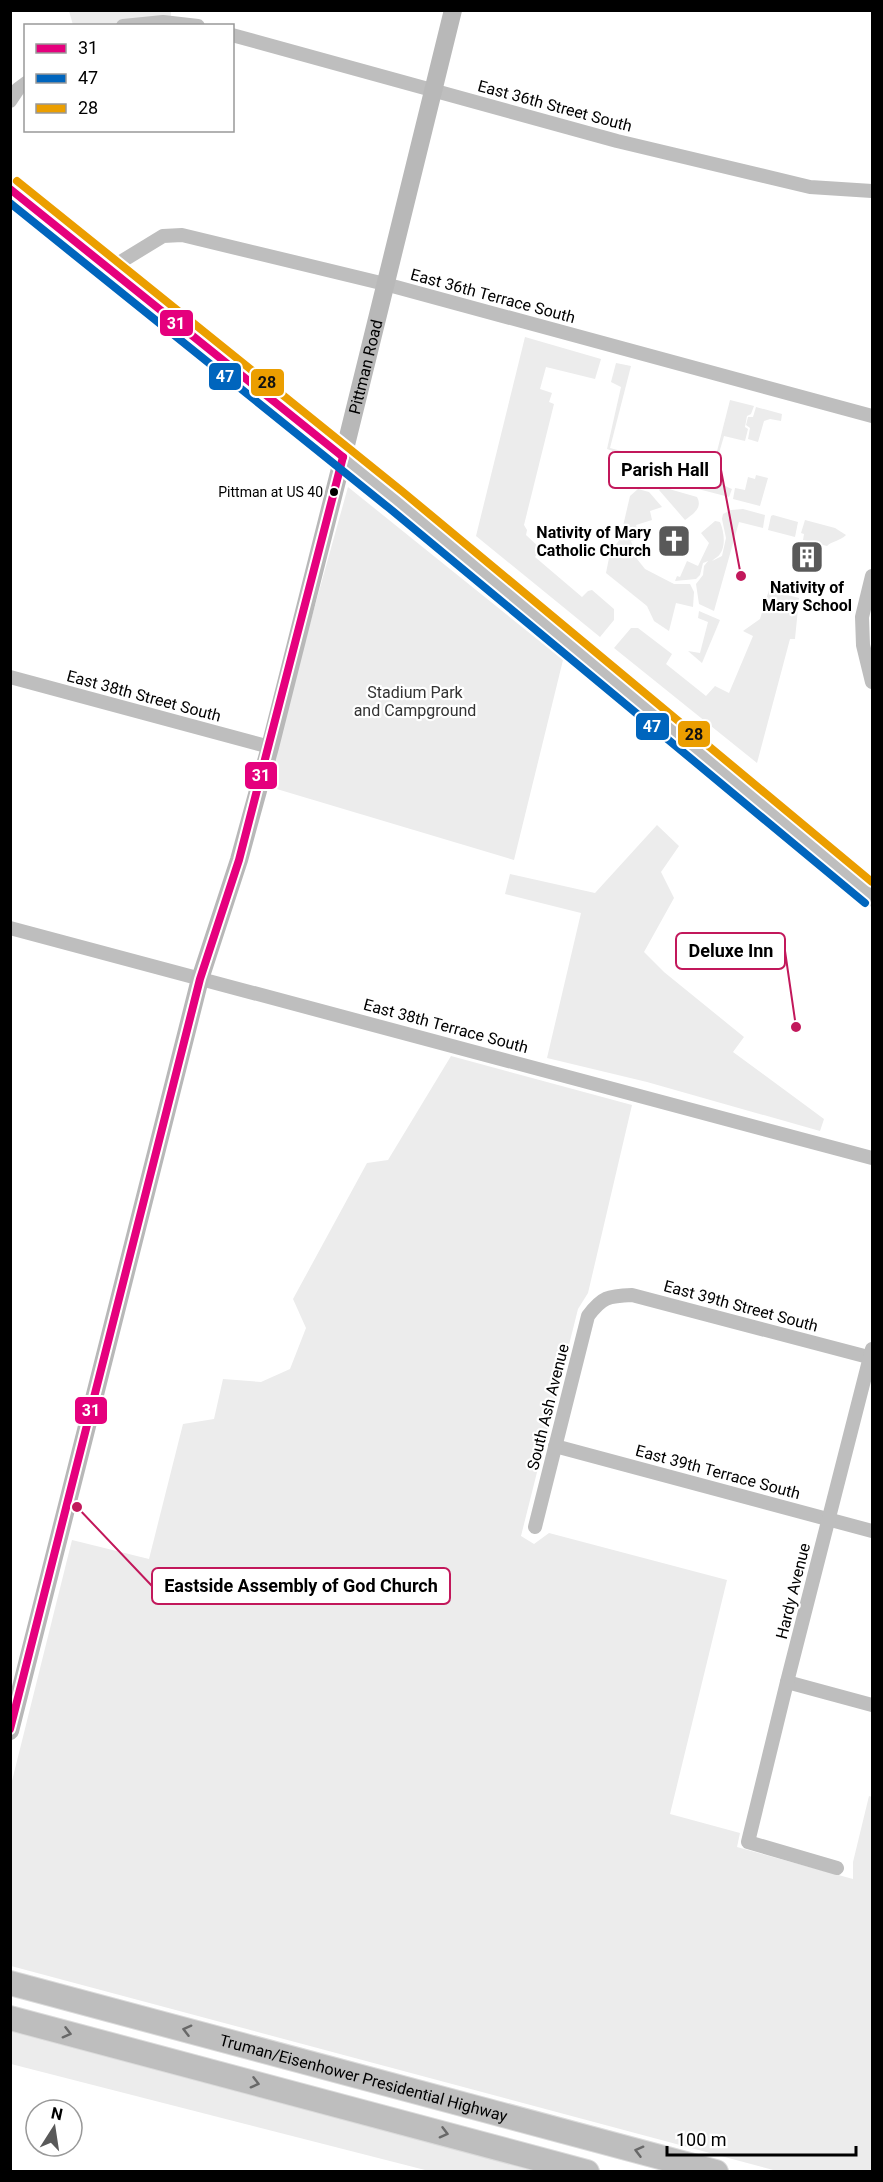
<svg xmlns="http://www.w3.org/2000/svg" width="883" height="2182" font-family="Roboto,sans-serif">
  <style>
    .green { fill: #ececec }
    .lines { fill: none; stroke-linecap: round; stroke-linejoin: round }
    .primary-casing { stroke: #dbdbdb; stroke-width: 23 }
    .highway-casing { stroke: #dbdbdb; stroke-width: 26 }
    .street { stroke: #bebebe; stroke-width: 14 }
    .secondary { stroke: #b8b8b8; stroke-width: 18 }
    .primary { stroke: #bebebe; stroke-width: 21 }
    .highway { stroke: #bebebe; stroke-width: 24 }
    .bus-1-casing { stroke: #fff; stroke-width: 12 }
    .bus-2-casing { stroke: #fff; stroke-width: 12 }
    .bus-3-casing { stroke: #fff; stroke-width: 12 }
    .bus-1 { stroke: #e5007d; stroke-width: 8 }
    .bus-2 { stroke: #0065bd; stroke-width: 8 }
    .bus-3 { stroke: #eb9e00; stroke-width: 8 }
    .oneway { stroke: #686868 }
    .bus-dot { fill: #000; stroke: #fff; stroke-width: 2 }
    .labels { text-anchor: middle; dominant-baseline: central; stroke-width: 4.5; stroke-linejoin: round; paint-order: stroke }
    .bus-label { font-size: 14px; fill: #000; stroke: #fff; text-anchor: end }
    .street-label { font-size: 16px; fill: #000; stroke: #fff }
    .poi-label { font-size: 16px; font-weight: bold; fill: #000; stroke: #fff; text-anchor: end }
    .park-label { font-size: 16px; fill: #333; stroke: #fff }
    .leader { fill: none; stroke: #c2185b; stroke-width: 2 }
    .callout-dot { fill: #c2185b; stroke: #fff; stroke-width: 2 }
    .callout { fill: #fff; stroke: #c2185b; stroke-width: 2 }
    .callout-label { font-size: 18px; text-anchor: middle; font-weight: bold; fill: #000 }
    .line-badge { stroke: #fff; stroke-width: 2 }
    .badge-label { font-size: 16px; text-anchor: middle; font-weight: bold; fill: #fff }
    .pale-badge-label { font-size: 16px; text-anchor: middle; font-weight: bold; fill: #111 }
  </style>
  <rect width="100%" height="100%" fill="#fff"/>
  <!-- green -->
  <g class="green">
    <path d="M 69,11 L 171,11 L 171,22 L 123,26 L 73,25 Z"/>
    <path d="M 525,337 L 601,359 L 595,379 L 546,367 L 540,389 L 552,393 L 549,402 L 554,404 L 524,525 L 527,530 L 526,535 L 541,549 L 535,557 L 582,597 L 588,591 L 592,590 L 614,609 L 614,620 L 600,637 L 476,536 Z"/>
    <path d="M 616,363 L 631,366 L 610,448 L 711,475 L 730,400 L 754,406 L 751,414 L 747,416 L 745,427 L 748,429 L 745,441 L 724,436 C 719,455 707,480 732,489 L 729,497 L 640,474 L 634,469 L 624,455 L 607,449 L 621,387 L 611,382 Z"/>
    <path d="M 756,407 L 782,414 L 781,421 L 770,419 L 764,421 L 758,442 L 748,439 L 750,428 L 746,425 L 748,417 L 753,417 Z"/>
    <path d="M 756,475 L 768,478 L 760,506 L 733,499 L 735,488 L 745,490 L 748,477 L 755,479 Z"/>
    <path d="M 348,487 L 563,660 L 514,860 L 260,784 L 311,620 Z"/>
    <path d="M 662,487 L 697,497 C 703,508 693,514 685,520 L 659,490 Z"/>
    <path d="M 638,489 L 649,492 L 662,507 L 650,511 L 652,520 L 636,525 L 640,538 L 631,541 L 637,559 L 645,569 L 674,584 L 690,584 L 694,592 L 693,607 L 676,603 L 669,631 L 654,621 L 647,606 L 606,573 L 610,553 L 620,539 L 630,496 Z"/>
    <path d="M 743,509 L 765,515 L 763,528 L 739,522 L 714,611 L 699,604 L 696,584 L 703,575 L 704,566 L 708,561 L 703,563 L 700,575 L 696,579 L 675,581 L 677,576 L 680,577 L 687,561 L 698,566 L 709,543 L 701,533 L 715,521 L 720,522 C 724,531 726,546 720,554 C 718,557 715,558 712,561 L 722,556 L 726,538 L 722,519 L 723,514 L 731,510 Z"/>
    <path d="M 773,515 L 798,522 L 795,537 L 768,530 L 771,516 Z"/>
    <path d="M 805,520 L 835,528 L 846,535 C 840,541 832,541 827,546 L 803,540 L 804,534 L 801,533 Z"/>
    <path d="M 769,590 L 799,598 L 795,639 L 790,639 L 757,763 L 614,648 L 631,628 L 638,628 L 672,654 L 666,664 L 706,696 L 715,686 L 729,693 L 753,636 L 743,631 L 760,619 Z"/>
    <path d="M 699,611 L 720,620 L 702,663 L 688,651 L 700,653 L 708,622 L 698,618 Z"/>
    <path d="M 657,825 L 679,846 L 661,872 L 674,898 L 644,952 L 664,972 L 744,1037 L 733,1052 L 824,1119 L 820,1131 L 647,1082 L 547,1058 L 581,913 L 505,894 L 510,874 L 595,893 Z"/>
    <path d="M 451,1056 L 632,1105 L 588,1293 L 578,1309 L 521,1536 L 534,1544 L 549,1533 L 727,1580 L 670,1814 L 740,1833 L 737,1847 L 853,1879 L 853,1862 L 869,1796 L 872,1797 L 872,2171 L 777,2171 L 11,1966 L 11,1785 L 72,1540 L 149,1559 L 183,1424 L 214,1419 L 223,1379 L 261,1382 L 290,1369 L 306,1328 L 293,1299 L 367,1163 L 388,1160 Z"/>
    <path d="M 10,2030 L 535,2171 L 429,2171 L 11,2064 Z"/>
  </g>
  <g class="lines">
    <defs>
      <path id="primary" d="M 10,189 L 396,500 L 613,682 L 872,895"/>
      <g id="highway">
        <path id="s2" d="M 10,1983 L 716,2172"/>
        <path d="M 10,2018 L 587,2172"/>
      </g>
    </defs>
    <!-- primary casing -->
    <use href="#primary" class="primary-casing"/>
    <!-- highway casing -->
    <use href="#highway" class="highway-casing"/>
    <!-- street -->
    <g class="street">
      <path d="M 123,26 L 163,22 L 198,26"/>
      <path d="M 232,35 L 617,141 L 810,187 L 872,191"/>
      <path d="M 10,101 L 18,89 L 26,83"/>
      <path d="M 109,269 L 163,236 L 182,235 L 385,284 L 872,416"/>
      <path d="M 872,576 L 862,617 L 863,645 L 872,682"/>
      <path d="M 10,677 L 270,747"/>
      <path d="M 10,928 L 872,1158"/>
      <path d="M 555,1446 L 872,1531"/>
      <path d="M 535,1527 L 588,1316 C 602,1297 608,1296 632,1295 L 872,1358"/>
      <path d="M 787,1682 L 872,1705"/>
      <path d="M 837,1868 L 748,1842 L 787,1682 L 872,1349"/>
    </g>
    <!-- secondary -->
    <path class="secondary" id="s1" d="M 10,1731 L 200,979 L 239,860 L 270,747 L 343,457 L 453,10"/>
    <!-- primary -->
    <use href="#primary" class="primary"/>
    <!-- highway -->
    <use href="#highway" class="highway"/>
    <defs>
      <g id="bus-1">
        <path d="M 10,189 L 343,457"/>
        <path d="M 10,1729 L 200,979 L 239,860 L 343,457"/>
      </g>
      <path id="bus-2" d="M 10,203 L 389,508 L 865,903"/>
      <path id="bus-3" d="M 17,181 L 403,492 L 872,882"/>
    </defs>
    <!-- bus-1 casing -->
    <use href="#bus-1" class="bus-1-casing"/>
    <!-- bus-2 casing -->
    <use href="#bus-2" class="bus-2-casing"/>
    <!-- bus-3 casing -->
    <use href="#bus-3" class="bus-3-casing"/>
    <!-- bus-1 -->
    <use href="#bus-1" class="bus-1"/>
    <!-- bus-2 -->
    <use href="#bus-2" class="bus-2"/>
    <!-- bus-3 -->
    <use href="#bus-3" class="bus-3"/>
  </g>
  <!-- one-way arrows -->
  <defs><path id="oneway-chevron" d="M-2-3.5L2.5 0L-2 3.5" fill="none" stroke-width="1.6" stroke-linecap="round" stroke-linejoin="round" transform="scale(1.5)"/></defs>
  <g class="oneway">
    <use href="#oneway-chevron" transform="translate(187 2030) rotate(-165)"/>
    <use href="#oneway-chevron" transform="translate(67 2033) rotate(15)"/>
    <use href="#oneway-chevron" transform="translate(255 2083) rotate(15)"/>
    <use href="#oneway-chevron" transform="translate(444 2133) rotate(15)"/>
    <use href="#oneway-chevron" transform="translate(639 2151) rotate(-165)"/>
  </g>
  <!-- icons -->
  <defs>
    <symbol id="church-square" viewBox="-11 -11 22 22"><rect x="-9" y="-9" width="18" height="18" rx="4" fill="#595959" stroke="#fff"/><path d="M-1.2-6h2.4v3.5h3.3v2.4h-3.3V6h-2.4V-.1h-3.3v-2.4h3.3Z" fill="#fff"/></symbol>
    <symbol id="building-square" viewBox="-11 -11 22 22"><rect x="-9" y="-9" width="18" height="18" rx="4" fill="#595959" stroke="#fff"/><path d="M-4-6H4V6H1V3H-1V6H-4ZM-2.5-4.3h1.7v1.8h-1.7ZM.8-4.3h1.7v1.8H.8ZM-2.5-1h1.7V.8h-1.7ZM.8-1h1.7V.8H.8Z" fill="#fff"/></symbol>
  </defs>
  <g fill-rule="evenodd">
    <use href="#church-square" x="655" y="522" width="38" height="38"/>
    <use href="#building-square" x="788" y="538" width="38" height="38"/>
  </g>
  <!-- markers -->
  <circle class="bus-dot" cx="334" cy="492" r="5"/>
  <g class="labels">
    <!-- bus labels -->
    <g class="bus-label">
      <text x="323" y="492">Pittman at US 40</text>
    </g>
    <!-- street labels -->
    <g class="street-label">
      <text transform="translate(555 106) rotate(15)">East 36th Street South</text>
      <text transform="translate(493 296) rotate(15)">East 36th Terrace South</text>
      <text stroke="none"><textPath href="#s1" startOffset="1410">Pittman Road</textPath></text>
      <text transform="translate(144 696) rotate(15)">East 38th Street South</text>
      <text transform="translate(446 1026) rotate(15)">East 38th Terrace South</text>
      <text transform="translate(741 1306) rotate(15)">East 39th Street South</text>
      <text transform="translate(548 1407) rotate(-76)">South Ash Avenue</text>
      <text transform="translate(718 1472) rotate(15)">East 39th Terrace South</text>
      <text transform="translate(793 1591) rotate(-76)">Hardy Avenue</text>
      <text stroke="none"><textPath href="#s2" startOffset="366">Truman/Eisenhower Presidential Highway</textPath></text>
    </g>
    <!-- poi labels -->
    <g class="poi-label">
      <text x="651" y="532">Nativity of Mary<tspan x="651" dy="18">Catholic Church</tspan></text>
      <text x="807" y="587" text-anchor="middle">Nativity of<tspan x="807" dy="18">Mary School</tspan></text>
    </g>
    <!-- park labels -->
    <g class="park-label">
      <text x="415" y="692">Stadium Park<tspan x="415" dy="18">and Campground</tspan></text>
    </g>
  </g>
  <!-- callouts -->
  <path class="leader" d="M741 576L721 470M796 1027L785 951M77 1507L152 1586"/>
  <g class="callout-dot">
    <circle cx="741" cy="576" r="6"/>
    <circle cx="796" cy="1027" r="6"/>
    <circle cx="77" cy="1507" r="6"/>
  </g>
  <g class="callout">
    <rect x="609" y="452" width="112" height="36" rx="6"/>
    <rect x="676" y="933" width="109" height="36" rx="6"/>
    <rect x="152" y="1568" width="298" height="36" rx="6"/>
  </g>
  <g class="callout-label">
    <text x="665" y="476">Parish Hall</text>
    <text x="731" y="957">Deluxe Inn</text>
    <text x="301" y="1592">Eastside Assembly of God Church</text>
  </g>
  <g class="line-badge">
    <rect x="159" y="309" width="35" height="28" rx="6" fill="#e5007d"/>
    <rect x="208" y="362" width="34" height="29" rx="6" fill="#0065bd"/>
    <rect x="250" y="368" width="35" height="29" rx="6" fill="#eb9e00"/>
    <rect x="635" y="712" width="35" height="29" rx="6" fill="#0065bd"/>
    <rect x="677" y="720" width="34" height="28" rx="6" fill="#eb9e00"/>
    <rect x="244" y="761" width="34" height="29" rx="6" fill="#e5007d"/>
    <rect x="74" y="1396" width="34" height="29" rx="6" fill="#e5007d"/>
  </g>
  <g class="badge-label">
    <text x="176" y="329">31</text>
    <text x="225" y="382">47</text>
    <text x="652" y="732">47</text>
    <text x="261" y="781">31</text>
    <text x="91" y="1416">31</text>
  </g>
  <g class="pale-badge-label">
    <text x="267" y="388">28</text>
    <text x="694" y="740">28</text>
  </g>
  <!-- border -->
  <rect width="883" height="2182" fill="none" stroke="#000000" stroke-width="24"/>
  <!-- legend -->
  <rect x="24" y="24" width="210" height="108" fill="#ffffff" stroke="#999999" stroke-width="1.5"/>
  <rect x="36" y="44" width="30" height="9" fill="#e5007d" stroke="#999999" stroke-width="1.5"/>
  <text x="78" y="54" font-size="18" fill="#000000">31</text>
  <rect x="36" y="74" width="30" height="9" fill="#0065bd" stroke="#999999" stroke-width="1.5"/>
  <text x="78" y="84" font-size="18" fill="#000000">47</text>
  <rect x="36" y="104" width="30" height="9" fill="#eb9e00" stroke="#999999" stroke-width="1.5"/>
  <text x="78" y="114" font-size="18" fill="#000000">28</text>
  <!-- north arrow -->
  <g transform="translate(54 2128) rotate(12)"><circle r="28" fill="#ffffff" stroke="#999999" stroke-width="1.5"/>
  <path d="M0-4.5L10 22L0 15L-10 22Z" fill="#595959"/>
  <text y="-9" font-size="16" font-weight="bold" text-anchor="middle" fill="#000000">N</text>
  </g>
  <!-- scale -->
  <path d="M667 2146v9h189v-9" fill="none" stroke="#000000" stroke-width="3"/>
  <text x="676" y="2146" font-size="18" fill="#000000" stroke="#ffffff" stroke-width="4.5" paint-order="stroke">100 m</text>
</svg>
